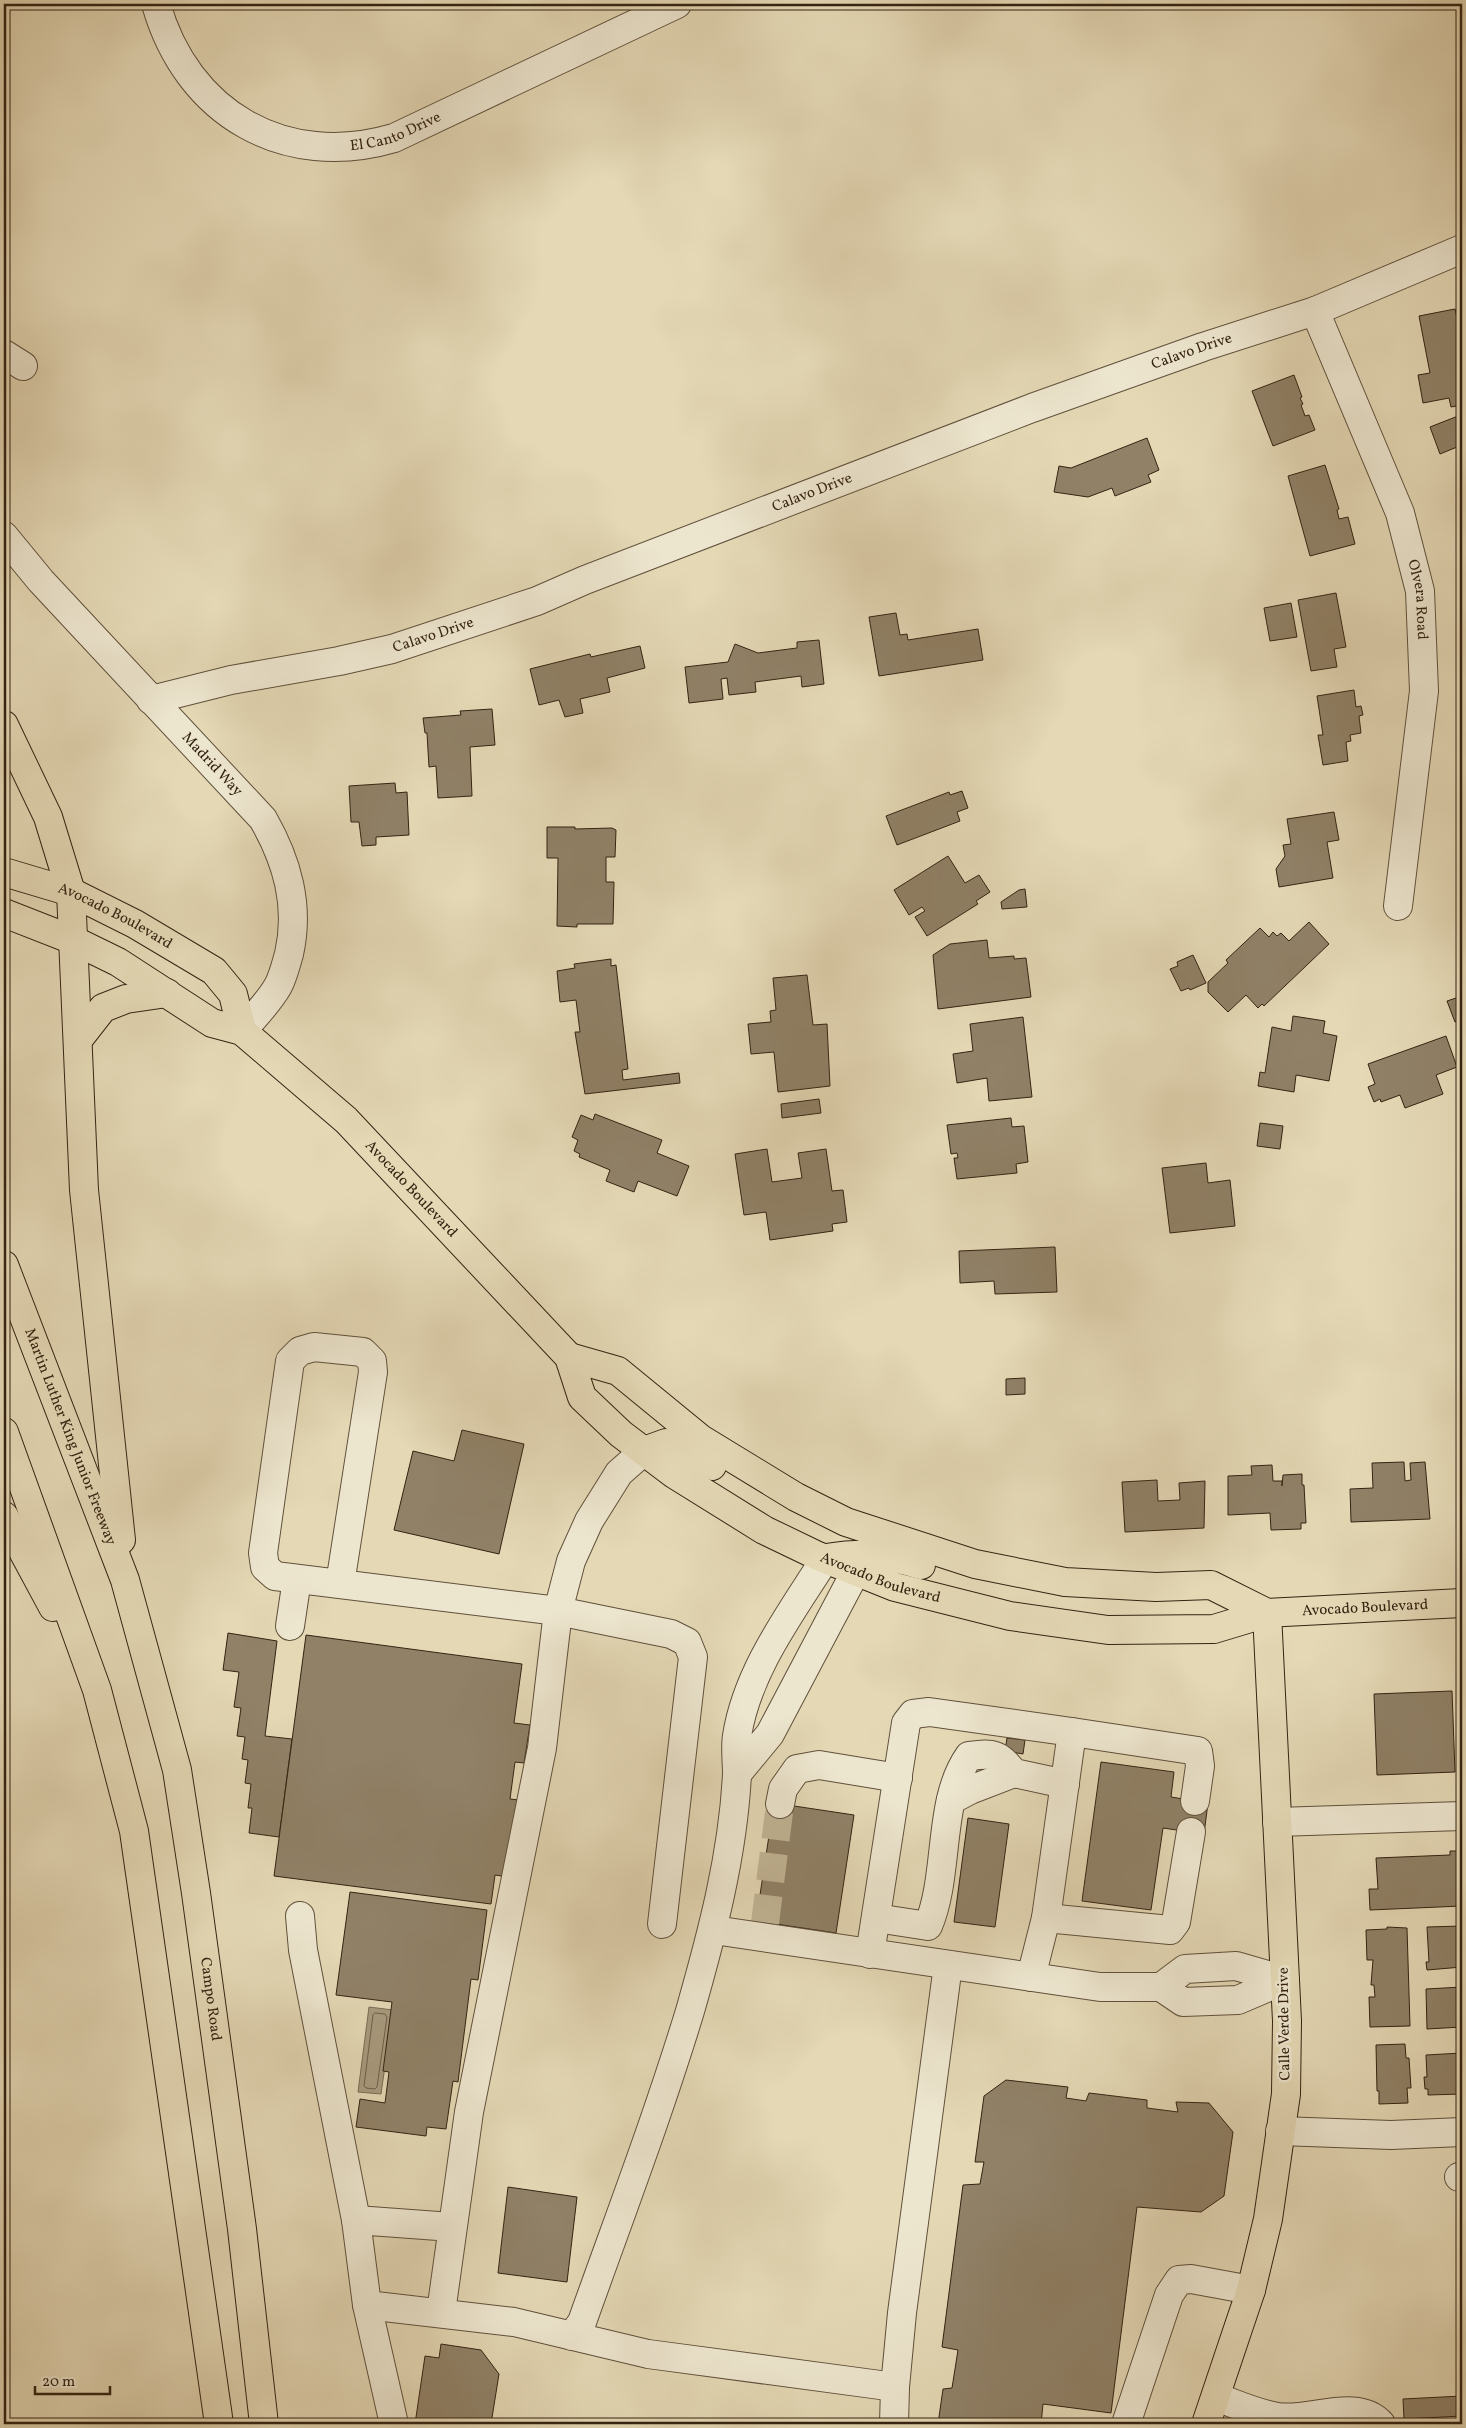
<svg xmlns="http://www.w3.org/2000/svg" width="1466" height="2428" font-family="Vollkorn,serif">
  <style>
    .water { fill: #a89a7e; stroke: #7a6a53 }
    .lines { fill: none; stroke-linecap: round; stroke-linejoin: round }
    .shore { stroke: #6e5e48; stroke-width: 1 }
    .building { fill: #908167; stroke: #342312 }
    .minor-tunnel { stroke: #c1b494; stroke-width: 28; stroke-dasharray: 28 14; stroke-linecap: butt }
    .minor-casing { stroke: #60503b; stroke-width: 30 }
    .major-casing { stroke: #342312; stroke-width: 30 }
    .highway-casing { stroke: #342312; stroke-width: 30 }
    .minor { stroke: #ede6cf; stroke-width: 28 }
    .major { stroke: #e4d8b5; stroke-width: 28 }
    .highway { stroke: #e4d8b5; stroke-width: 28 }
    .labels { text-anchor: middle; dominant-baseline: central; stroke-width: 5; stroke-linejoin: round; paint-order: stroke }
    .street-label { font-size: 15px; fill: #342312; stroke: #ede6cf }
  </style>
  <rect width="100%" height="100%" fill="#e4d8b5"/>
  <filter id="stains"><feTurbulence type="fractalNoise" baseFrequency=".004" numOctaves="4"/><feColorMatrix values="0 0 0 0 .2 0 0 0 0 .09 0 0 0 0 .02 0 0 0 .5 -.17"/></filter>
  <radialGradient id="worn" r=".72"><stop offset=".6" stop-color="#630" stop-opacity="0"/><stop offset="1" stop-color="#630" stop-opacity=".3"/></radialGradient>
  <!-- water -->
  <path class="water" d="M 369,2007 L 393,2010 L 381,2094 L 358,2092 Z"/>
  <g class="lines">
    <!-- shore -->
    <path class="shore" d="M 375,2013 L 385,2014 L 387,2017 L 377,2087 L 375,2089 L 366,2088 L 364,2086 L 373,2015 Z"/>
  </g>
  <!-- building -->
  <g class="building">
    <path d="M 1455,309 L 1462,340 L 1462,405 L 1451,407 L 1449,398 L 1423,403 L 1418,375 L 1430,373 L 1419,316 Z"/>
    <path d="M 1294,375 L 1302,397 L 1300,398 L 1303,404 L 1301,405 L 1305,416 L 1309,415 L 1315,430 L 1273,446 L 1252,391 Z"/>
    <path d="M 1458,416 L 1462,427 L 1462,445 L 1440,454 L 1430,427 Z"/>
    <path d="M 1147,438 L 1159,470 L 1148,475 L 1151,482 L 1115,496 L 1112,488 L 1088,497 L 1054,492 L 1059,466 L 1071,468 Z"/>
    <path d="M 1325,465 L 1339,509 L 1337,510 L 1339,519 L 1348,517 L 1355,544 L 1310,556 L 1288,476 Z"/>
    <path d="M 1336,593 L 1346,647 L 1334,649 L 1337,667 L 1311,671 L 1298,600 Z"/>
    <path d="M 1291,603 L 1297,637 L 1270,641 L 1264,608 Z"/>
    <path d="M 896,613 L 900,635 L 907,634 L 908,640 L 978,629 L 983,660 L 879,676 L 869,617 Z"/>
    <path d="M 819,640 L 824,684 L 802,687 L 801,676 L 755,682 L 756,692 L 729,695 L 727,678 L 721,679 L 723,699 L 689,703 L 685,667 L 728,662 L 735,644 L 758,653 L 797,648 L 797,642 Z"/>
    <path d="M 640,646 L 645,668 L 607,678 L 610,692 L 580,699 L 583,713 L 565,717 L 559,700 L 539,705 L 530,669 L 590,654 L 591,657 Z"/>
    <path d="M 1354,690 L 1356,707 L 1361,706 L 1363,715 L 1359,716 L 1361,733 L 1350,735 L 1351,741 L 1346,742 L 1348,761 L 1323,765 L 1318,735 L 1323,735 L 1317,696 Z"/>
    <path d="M 492,709 L 495,745 L 470,747 L 472,796 L 438,798 L 436,766 L 429,767 L 427,733 L 425,733 L 423,718 L 461,715 L 460,711 Z"/>
    <path d="M 395,783 L 396,793 L 407,792 L 409,835 L 376,837 L 376,845 L 362,846 L 359,822 L 351,822 L 349,786 Z"/>
    <path d="M 962,791 L 968,808 L 957,812 L 960,821 L 897,845 L 886,816 L 949,792 L 950,795 Z"/>
    <path d="M 1334,812 L 1339,840 L 1327,842 L 1333,878 L 1279,887 L 1276,869 L 1285,856 L 1283,845 L 1291,844 L 1287,819 Z"/>
    <path d="M 547,827 L 575,827 L 575,829 L 612,828 L 616,830 L 615,857 L 606,857 L 606,882 L 614,882 L 613,924 L 577,924 L 577,927 L 557,926 L 558,858 L 547,858 Z"/>
    <path d="M 948,856 L 965,883 L 979,875 L 990,892 L 976,901 L 978,904 L 927,936 L 915,917 L 925,911 L 922,907 L 909,915 L 894,890 Z"/>
    <path d="M 1025,889 L 1027,907 L 1002,909 L 1001,902 L 1019,890 Z"/>
    <path d="M 1309,922 L 1329,944 L 1264,1006 L 1262,1004 L 1258,1008 L 1246,995 L 1228,1012 L 1208,992 L 1208,982 L 1228,963 L 1226,960 L 1260,928 L 1269,937 L 1273,932 L 1277,936 L 1281,933 L 1289,941 Z"/>
    <path d="M 987,940 L 989,958 L 1014,956 L 1014,959 L 1026,958 L 1031,997 L 938,1009 L 933,955 L 950,944 Z"/>
    <path d="M 1193,955 L 1206,983 L 1190,990 L 1189,988 L 1181,991 L 1170,969 L 1178,966 L 1177,962 Z"/>
    <path d="M 611,959 L 611,966 L 616,965 L 628,1069 L 622,1070 L 623,1080 L 679,1073 L 680,1083 L 585,1094 L 575,1032 L 580,1032 L 576,1000 L 560,1002 L 557,971 L 575,968 L 574,964 Z"/>
    <path d="M 807,975 L 813,1025 L 827,1024 L 830,1086 L 778,1092 L 774,1052 L 751,1054 L 748,1024 L 771,1022 L 770,1011 L 776,1010 L 773,978 Z"/>
    <path d="M 1462,996 L 1462,1021 L 1455,1022 L 1447,1001 Z"/>
    <path d="M 1293,1016 L 1325,1021 L 1323,1033 L 1337,1036 L 1329,1081 L 1296,1075 L 1294,1092 L 1258,1086 L 1260,1072 L 1265,1073 L 1272,1027 L 1291,1031 Z"/>
    <path d="M 1023,1017 L 1032,1097 L 989,1101 L 987,1078 L 957,1083 L 953,1054 L 973,1051 L 970,1024 Z"/>
    <path d="M 1446,1036 L 1457,1067 L 1436,1075 L 1443,1094 L 1405,1108 L 1400,1095 L 1381,1102 L 1380,1099 L 1374,1102 L 1368,1087 L 1375,1084 L 1368,1064 Z"/>
    <path d="M 819,1099 L 821,1113 L 782,1118 L 781,1104 Z"/>
    <path d="M 595,1114 L 662,1140 L 657,1153 L 689,1166 L 677,1196 L 638,1181 L 634,1192 L 606,1181 L 610,1170 L 579,1157 L 580,1154 L 574,1151 L 578,1140 L 572,1137 L 581,1115 L 593,1120 Z"/>
    <path d="M 1011,1118 L 1012,1127 L 1024,1126 L 1028,1162 L 1016,1164 L 1017,1173 L 957,1179 L 954,1158 L 958,1158 L 957,1153 L 951,1154 L 947,1125 Z"/>
    <path d="M 1260,1123 L 1283,1126 L 1280,1149 L 1257,1146 Z"/>
    <path d="M 767,1149 L 772,1182 L 802,1178 L 798,1153 L 826,1149 L 832,1191 L 843,1190 L 847,1222 L 832,1224 L 833,1231 L 770,1240 L 766,1212 L 744,1215 L 735,1154 Z"/>
    <path d="M 1206,1163 L 1208,1183 L 1230,1180 L 1235,1226 L 1170,1233 L 1162,1168 Z"/>
    <path d="M 1055,1247 L 1057,1292 L 995,1294 L 994,1281 L 960,1283 L 959,1251 Z"/>
    <path d="M 1025,1378 L 1025,1394 L 1006,1395 L 1006,1379 Z"/>
    <path d="M 462,1430 L 524,1444 L 499,1554 L 394,1530 L 413,1451 L 454,1461 Z"/>
    <path d="M 1404,1462 L 1405,1481 L 1411,1480 L 1410,1463 L 1425,1462 L 1430,1519 L 1351,1522 L 1350,1489 L 1373,1488 L 1372,1463 Z"/>
    <path d="M 1272,1465 L 1273,1481 L 1282,1481 L 1282,1486 L 1283,1475 L 1302,1474 L 1302,1485 L 1304,1485 L 1306,1523 L 1301,1523 L 1301,1529 L 1271,1530 L 1270,1513 L 1228,1515 L 1228,1476 L 1252,1475 L 1251,1466 Z"/>
    <path d="M 1157,1480 L 1158,1501 L 1180,1500 L 1179,1483 L 1205,1481 L 1204,1528 L 1125,1532 L 1122,1482 Z"/>
    <path d="M 228,1633 L 277,1641 L 265,1736 L 292,1739 L 279,1837 L 249,1833 L 252,1808 L 248,1808 L 251,1784 L 245,1783 L 248,1760 L 242,1759 L 245,1737 L 237,1736 L 241,1708 L 234,1707 L 239,1672 L 223,1670 Z"/>
    <path d="M 306,1635 L 522,1664 L 514,1723 L 530,1725 L 524,1763 L 515,1762 L 510,1799 L 519,1800 L 509,1877 L 495,1875 L 491,1904 L 274,1876 Z"/>
    <path d="M 1452,1691 L 1455,1772 L 1377,1775 L 1374,1694 Z"/>
    <path d="M 1007,1738 L 1025,1740 L 1023,1754 L 1005,1751 Z"/>
    <path d="M 1101,1762 L 1174,1772 L 1171,1797 L 1208,1803 L 1204,1834 L 1163,1828 L 1151,1910 L 1082,1901 Z"/>
    <path d="M 774,1803 L 854,1815 L 836,1933 L 756,1921 Z"/>
    <path d="M 968,1818 L 1009,1824 L 995,1927 L 954,1922 Z"/>
    <path d="M 1450,1851 L 1462,1851 L 1462,1906 L 1370,1910 L 1369,1889 L 1378,1889 L 1376,1858 L 1450,1855 Z"/>
    <path d="M 350,1892 L 487,1910 L 478,1980 L 471,1979 L 458,2082 L 453,2081 L 446,2129 L 427,2127 L 426,2136 L 356,2127 L 360,2099 L 385,2103 L 389,2072 L 383,2071 L 392,2002 L 336,1995 Z"/>
    <path d="M 1462,1926 L 1462,1967 L 1427,1970 L 1426,1962 L 1429,1962 L 1427,1927 Z"/>
    <path d="M 1387,1927 L 1407,1928 L 1410,2026 L 1370,2027 L 1369,1997 L 1375,1997 L 1374,1985 L 1371,1985 L 1373,1960 L 1367,1960 L 1366,1930 L 1387,1929 Z"/>
    <path d="M 1462,1987 L 1462,2027 L 1427,2029 L 1426,1989 Z"/>
    <path d="M 1405,2044 L 1406,2058 L 1409,2058 L 1411,2088 L 1407,2088 L 1408,2103 L 1379,2104 L 1379,2091 L 1377,2091 L 1376,2045 Z"/>
    <path d="M 1462,2053 L 1462,2094 L 1428,2095 L 1428,2089 L 1425,2089 L 1424,2077 L 1427,2077 L 1426,2055 Z"/>
    <path d="M 1006,2080 L 1068,2087 L 1066,2098 L 1086,2101 L 1089,2093 L 1147,2100 L 1147,2108 L 1178,2112 L 1176,2102 L 1209,2103 L 1233,2132 L 1224,2196 L 1201,2212 L 1137,2207 L 1111,2413 L 1043,2404 L 1041,2424 L 938,2424 L 943,2389 L 952,2388 L 958,2350 L 942,2347 L 963,2185 L 980,2184 L 984,2162 L 975,2162 L 984,2096 Z"/>
    <path d="M 508,2187 L 577,2197 L 567,2282 L 498,2273 Z"/>
    <path d="M 441,2344 L 481,2350 L 499,2374 L 491,2424 L 415,2424 L 425,2356 L 439,2358 Z"/>
    <path d="M 1462,2396 L 1462,2416 L 1404,2419 L 1403,2399 Z"/>
  </g>
  <g class="lines">
    <!-- minor-tunnel -->
    <path class="minor-tunnel" d="M 765,1923 L 780,1804"/>
    <defs>
      <g id="minor">
        <path id="s1" d="M 156,4 C 187,114 285,170 394,138 L 677,4"/>
        <path id="s2" d="M 1315,311 L 1400,513 L 1420,591 L 1424,691 L 1398,906"/>
        <path d="M 4,354 L 23,366"/>
        <path id="s3" d="M 4,536 L 41,581 L 263,819 C 287,861 300,905 289,954 C 286,964 283,977 278,986 C 269,1002 254,1017 242,1031"/>
        <path id="s4" d="M 151,700 L 231,680 L 339,661 L 392,649 L 537,601 L 585,580 L 1032,408 L 1203,347 L 1315,311 L 1462,249"/>
        <path d="M 825,1559 C 791,1613 747,1671 737,1736 C 735,1748 737,1762 737,1774 L 770,1734 L 856,1571"/>
        <path d="M 340,1584 L 373,1372 L 372,1361 L 363,1352 L 314,1347 L 300,1351 L 290,1361 L 263,1553 L 265,1567 L 275,1576 L 558,1611 L 671,1634 L 687,1642 L 693,1657 L 662,1924"/>
        <path d="M 290,1626 L 297,1579"/>
        <path d="M 1072,1732 L 1198,1751 L 1200,1766 L 1195,1801"/>
        <path d="M 951,1800 L 970,1790 L 1014,1773"/>
        <path d="M 780,1804 L 783,1789 L 797,1769 L 819,1765 L 898,1778"/>
        <path d="M 1277,1822 L 1462,1816"/>
        <path d="M 300,1916 L 303,1950 L 356,2220"/>
        <path d="M 876,1918 L 928,1926 C 950,1874 937,1801 969,1756 C 994,1753 998,1753 1014,1773 L 1065,1784"/>
        <path d="M 1046,1918 L 1170,1930 L 1176,1922 L 1191,1832"/>
        <path d="M 714,1930 L 1100,1987 L 1161,1987"/>
        <path d="M 870,1954 L 906,1723 L 913,1714 L 929,1712 L 1072,1732 L 1046,1918 L 1031,1977"/>
        <path d="M 1236,1966 L 1285,1980 L 1238,2000 L 1183,2002 L 1161,1987 L 1185,1969 Z"/>
        <path d="M 1280,2131 L 1391,2135 L 1462,2132"/>
        <path d="M 1459,2177 L 1462,2177"/>
        <path d="M 452,2227 L 356,2220 L 367,2305 L 514,2322 L 648,2354 L 895,2387 L 902,2313 L 948,1965"/>
        <path d="M 367,2305 L 394,2424"/>
        <path d="M 441,2312 L 469,2112 L 542,1748 L 558,1611 L 571,1561 L 589,1521 L 619,1473 L 644,1451"/>
        <path d="M 572,2336 L 582,2322 C 619,2218 658,2116 690,2011 C 712,1934 733,1855 737,1774"/>
        <path d="M 1216,2397 C 1236,2404 1257,2414 1278,2417 C 1309,2422 1358,2397 1381,2424"/>
        <path d="M 894,2424 L 895,2387"/>
        <path d="M 1126,2424 L 1169,2295 L 1179,2280 L 1191,2279 L 1251,2290"/>
      </g>
      <g id="major">
        <path id="s5" d="M 4,872 L 71,892 L 135,924 L 214,971 L 233,994 L 242,1031"/>
        <path id="s6" d="M 4,913 L 73,940 L 118,962 L 212,1023 L 242,1031 L 346,1120 L 569,1357 L 582,1397 L 621,1434 L 674,1474 L 764,1530 L 818,1556 L 895,1587 L 1010,1616 L 1108,1630 L 1214,1629 L 1267,1613 L 1462,1603"/>
        <path d="M 569,1357 L 618,1371 L 701,1439 L 796,1497 L 846,1522 L 975,1564 L 1065,1582 L 1156,1587 L 1211,1585 L 1267,1613"/>
        <path d="M 644,1451 L 666,1443 L 684,1448 L 712,1466"/>
        <path d="M 826,1558 C 865,1552 883,1554 921,1565"/>
        <path d="M 1206,2424 L 1251,2290 L 1268,2219 L 1286,2094 L 1287,2021 L 1267,1613"/>
      </g>
      <g id="highway">
        <path d="M 4,725 L 48,817 L 71,892 L 84,1190 L 121,1540"/>
        <path d="M 78,1040 L 103,1008 L 126,999 L 167,993"/>
        <path id="s7" d="M 4,1265 L 125,1580 L 177,1770 L 196,1893 L 242,2229 L 264,2424"/>
        <path d="M 4,1432 L 97,1690 L 134,1831 L 219,2424"/>
        <path d="M 4,1516 L 53,1607"/>
      </g>
    </defs>
    <!-- minor casing -->
    <use href="#minor" class="minor-casing"/>
    <!-- major casing -->
    <use href="#major" class="major-casing"/>
    <!-- highway casing -->
    <use href="#highway" class="highway-casing"/>
    <!-- minor -->
    <use href="#minor" class="minor"/>
    <!-- major -->
    <use href="#major" class="major"/>
    <!-- highway -->
    <use href="#highway" class="highway"/>
  </g>
  <g class="labels">
    <!-- street labels -->
    <g class="street-label">
      <text stroke="none"><textPath href="#s1" startOffset="310">El Canto Drive</textPath></text>
      <text stroke="none"><textPath href="#s4" startOffset="1100">Calavo Drive</textPath></text>
      <text stroke="none"><textPath href="#s4" startOffset="695">Calavo Drive</textPath></text>
      <text stroke="none"><textPath href="#s2" startOffset="308">Olvera Road</textPath></text>
      <text stroke="none"><textPath href="#s4" startOffset="290">Calavo Drive</textPath></text>
      <text stroke="none"><textPath href="#s3" startOffset="309">Madrid Way</textPath></text>
      <text stroke="none"><textPath href="#s5" startOffset="120">Avocado Boulevard</textPath></text>
      <text stroke="none"><textPath href="#s6" startOffset="499">Avocado Boulevard</textPath></text>
      <text stroke="none"><textPath href="#s7" startOffset="184">Martin Luther King Junior Freeway</textPath></text>
      <text stroke="none"><textPath href="#s6" startOffset="1124">Avocado Boulevard</textPath></text>
      <text stroke="none"><textPath href="#s6" startOffset="1618">Avocado Boulevard</textPath></text>
      <text stroke="none"><textPath href="#s7" startOffset="766">Campo Road</textPath></text>
      <text transform="translate(1285 2024) rotate(-91)">Calle Verde Drive</text>
    </g>
  </g>
  <!-- margin -->
  <rect width="1466" height="2428" fill="none" stroke="#e4d8b5" stroke-width="20"/>
  <rect x="5" y="5" width="1456" height="2418" fill="none" stroke="#342312" stroke-width="2.5"/>
  <rect x="10" y="10" width="1446" height="2408" fill="none" stroke="#342312"/>
  <!-- scale -->
  <path d="M35 2386v8h75v-8" fill="none" stroke="#342312" stroke-width="2.5"/>
  <text x="42" y="2386" font-size="15" fill="#342312" stroke="#ede6cf" stroke-width="4" paint-order="stroke">20 m</text>
  <rect width="100%" height="100%" filter="url(#stains)"/>
  <rect width="100%" height="100%" fill="url(#worn)"/>
</svg>
